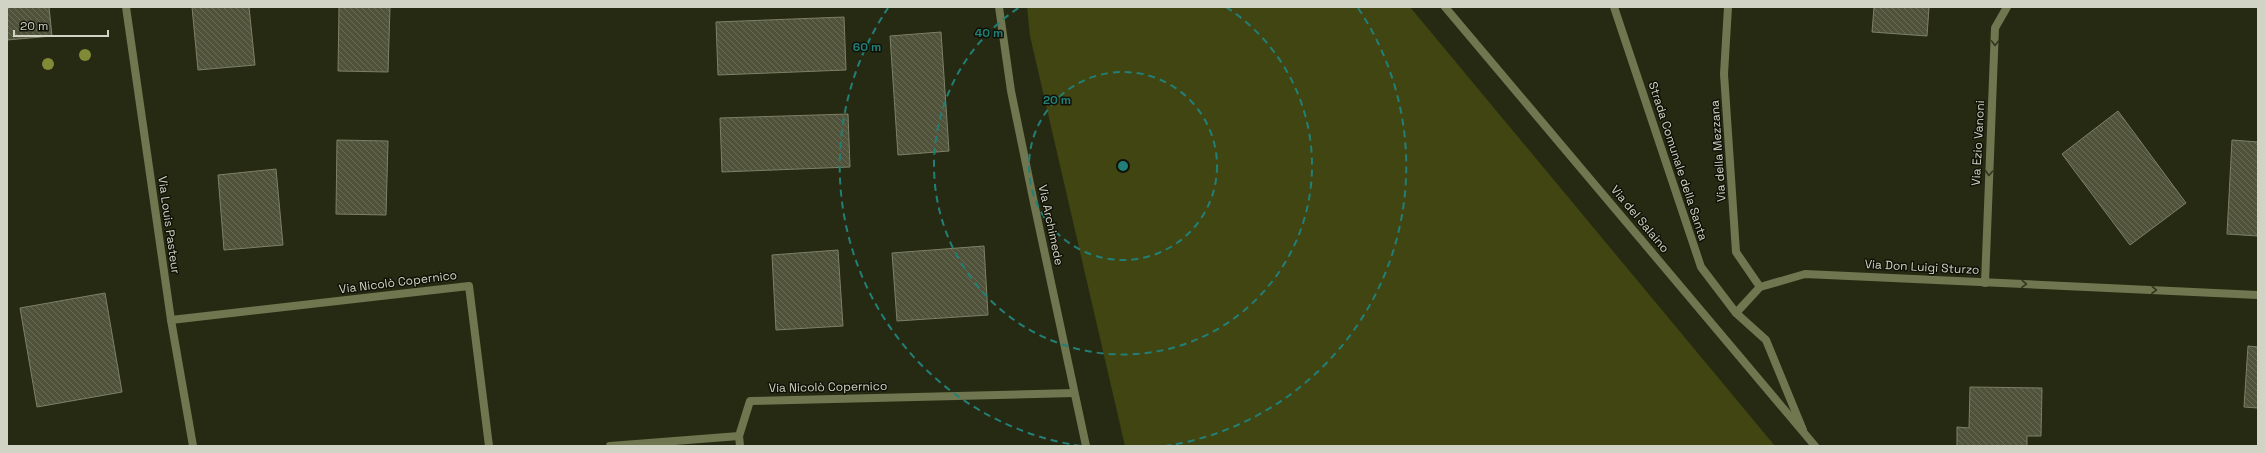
<svg xmlns="http://www.w3.org/2000/svg" width="2265" height="453" font-family="'Space Grotesk',sans-serif">
  <style>
    .green { fill: #404511 }
    .building { fill: url(#building-back-hatch); stroke: #7c8165 }
    .lines { fill: none; stroke-linecap: round; stroke-linejoin: round }
    .street { stroke: #70764f; stroke-width: 8 }
    .tree { fill: #818a36 }
    .oneway { stroke: #323521 }
    .ring { fill: none; stroke: #227f77; stroke-width: 2; stroke-dasharray: 7 5 }
    .labels { text-anchor: middle; dominant-baseline: central; stroke-width: 3; stroke-linejoin: round; paint-order: stroke }
    .street-label { font-size: 12px; fill: #d1d3c4; stroke: #101208 }
    .centre { fill: #227f77; stroke: #101208; stroke-width: 2 }
    .ring-label { font-size: 12px; text-anchor: middle; font-weight: bold; fill: #227f77; stroke: #101208; stroke-width: 3; stroke-linejoin: round; paint-order: stroke }
  </style>
  <defs>
    <pattern id="building-back-hatch" width="6" height="6" patternUnits="userSpaceOnUse"><rect width="6" height="6" fill="#50533a"/><path d="M-1 5l2 2M0 0l6 6M5-1l2 2" fill="none" stroke="#686b55"/></pattern>
  </defs>
  <rect width="100%" height="100%" fill="#272a12"/>
  <!-- green -->
  <path class="green" d="M 1027,7 L 1410,7 L 1775,446 L 1125,446 L 1030,36 Z"/>
  <!-- building -->
  <g class="building">
    <path d="M 7,7 L 49,7 L 52,36 L 7,40 Z"/>
    <path d="M 192,7 L 249,7 L 255,65 L 198,70 Z"/>
    <path d="M 339,7 L 390,7 L 388,72 L 338,71 Z"/>
    <path d="M 1874,7 L 1929,7 L 1927,36 L 1872,32 Z"/>
    <path d="M 844,17 L 846,70 L 718,75 L 716,22 Z"/>
    <path d="M 941,32 L 949,151 L 898,155 L 890,36 Z"/>
    <path d="M 2118,111 L 2186,203 L 2130,245 L 2062,154 Z"/>
    <path d="M 848,114 L 850,167 L 722,172 L 720,118 Z"/>
    <path d="M 337,140 L 388,141 L 386,215 L 336,214 Z"/>
    <path d="M 2232,140 L 2258,142 L 2258,236 L 2227,234 Z"/>
    <path d="M 276,169 L 283,245 L 224,250 L 218,175 Z"/>
    <path d="M 984,246 L 988,315 L 897,321 L 892,253 Z"/>
    <path d="M 838,250 L 843,326 L 776,330 L 772,255 Z"/>
    <path d="M 105,293 L 122,392 L 37,407 L 20,308 Z"/>
    <path d="M 2248,346 L 2258,347 L 2258,408 L 2244,407 Z"/>
    <path d="M 1970,387 L 2042,388 L 2041,436 L 2027,436 L 2027,446 L 1957,446 L 1957,427 L 1969,428 Z"/>
  </g>
  <g class="lines">
    <!-- street -->
    <g class="street">
      <path d="M 126,7 L 171,320 L 193,446"/>
      <path d="M 999,7 L 1011,91 L 1034,203 L 1086,446"/>
      <path d="M 1445,7 L 1815,446"/>
      <path d="M 1614,7 L 1701,267 L 1736,313"/>
      <path d="M 1728,7 L 1724,74 L 1736,252 L 1760,287"/>
      <path d="M 1985,283 L 1995,28 L 2007,7"/>
      <path d="M 171,320 L 469,286 L 489,446"/>
      <path d="M 1803,430 L 1766,340 L 1736,313 L 1760,287 L 1805,274 L 2258,295"/>
      <path d="M 739,436 L 740,446"/>
      <path d="M 610,446 L 739,436 L 750,401 L 1074,393"/>
    </g>
  </g>
  <!-- trees -->
  <g class="tree">
    <circle cx="85" cy="55" r="6"/>
    <circle cx="48" cy="64" r="6"/>
  </g>
  <!-- one-way arrows -->
  <defs><path id="oneway-chevron" d="M-2-3.5L2.5 0L-2 3.5" fill="none" stroke-width="1.6" stroke-linecap="round" stroke-linejoin="round"/></defs>
  <g class="oneway">
    <use href="#oneway-chevron" transform="translate(1995 43) rotate(92)"/>
    <use href="#oneway-chevron" transform="translate(1989 173) rotate(93)"/>
    <use href="#oneway-chevron" transform="translate(2024 284) rotate(3)"/>
    <use href="#oneway-chevron" transform="translate(2154 290) rotate(3)"/>
  </g>
  <!-- distance rings -->
  <g class="ring">
    <circle cx="1123" cy="166" r="94"/>
    <path d="M1226 7A189 189 0 1 1 1020 7"/>
    <path d="M1081 446A283 283 0 0 1 888 8M1358 8A283 283 0 0 1 1165 446"/>
  </g>
  <g class="labels">
    <!-- street labels -->
    <g class="street-label">
      <text transform="translate(1978 143) rotate(-87)">Via Ezio Vanoni</text>
      <text transform="translate(1718 151) rotate(-94)">Via della Mezzana</text>
      <text transform="translate(1678 161) rotate(72)">Strada Comunale della Santa</text>
      <text transform="translate(1640 219) rotate(50)">Via del Salaino</text>
      <text transform="translate(169 225) rotate(82)">Via Louis Pasteur</text>
      <text transform="translate(1051 225) rotate(78)">Via Archimede</text>
      <text transform="translate(1922 267) rotate(3)">Via Don Luigi Sturzo</text>
      <text transform="translate(398 282) rotate(-7)">Via Nicolò Copernico</text>
      <text transform="translate(828 387) rotate(-1)">Via Nicolò Copernico</text>
    </g>
  </g>
  <circle cx="1123" cy="166" r="6" class="centre"/>
  <g class="ring-label">
    <text x="989" y="37">40 m</text>
    <text x="867" y="51">60 m</text>
    <text x="1057" y="104">20 m</text>
  </g>
  <!-- border -->
  <rect width="2265" height="453" fill="none" stroke="#d1d3c4" stroke-width="16"/>
  <!-- scale -->
  <path d="M14 30v6h94v-6" fill="none" stroke="#d1d3c4" stroke-width="2"/>
  <text x="20" y="30" font-size="12" fill="#d1d3c4" stroke="#101208" stroke-width="3" paint-order="stroke">20 m</text>
</svg>
